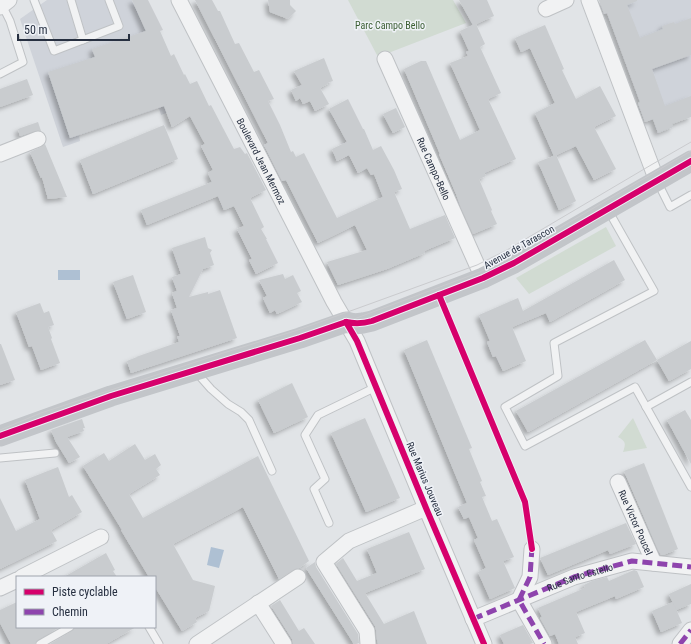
<svg xmlns="http://www.w3.org/2000/svg" width="691" height="644" font-family="'Roboto Condensed',sans-serif">
  <style>
    .built { fill: #cfd3da }
    .green { fill: #d1dbd2 }
    .water { fill: #aec0d3 }
    .building { fill: #c9cccf; filter: url(#shadow) }
    .lines { fill: none; stroke-linecap: round; stroke-linejoin: round }
    .lane-casing { stroke: #bfc2c5; stroke-width: 9 }
    .street-casing { stroke: #bfc2c5; stroke-width: 17 }
    .lane { stroke: #f1f2f3; stroke-width: 7 }
    .street { stroke: #f1f2f3; stroke-width: 15 }
    .secondary { stroke: #c2c5c9; stroke-width: 21 }
    .tram { stroke: #cacbce; stroke-width: 1 }
    .quiet { stroke: #8e44ad; stroke-width: 5; stroke-dasharray: 10 5; stroke-linecap: butt }
    .cycleway-casing { stroke: #eff2f7; stroke-width: 8 }
    .cycleway { stroke: #d6006c; stroke-width: 6 }
    .labels { text-anchor: middle; dominant-baseline: central; stroke-width: 3; stroke-linejoin: round; paint-order: stroke }
    .park-label { font-size: 10px; fill: #3b5e33; stroke: #eff2f7 }
    .street-label { font-size: 10px; fill: #273041; stroke: #eff2f7 }
  </style>
  <defs>
    <filter id="shadow"><feDropShadow dx="-3.5" dy="3.5" stdDeviation="2" flood-color="#0004"/></filter>
  </defs>
  <rect width="100%" height="100%" fill="#e1e4e7"/>
  <!-- built -->
  <g class="built">
    <path d="M 47,0 L 132,0 L 152,44 L 169,112 L 161,115 L 159,108 L 79,135 L 80,141 L 63,147 L 20,19 Z"/>
    <path d="M 599,0 L 691,0 L 691,116 L 672,124 L 673,127 L 658,133 L 653,118 L 645,121 L 638,103 L 640,102 L 607,13 L 604,14 Z"/>
  </g>
  <!-- green -->
  <g class="green">
    <path d="M 348,0 L 453,0 L 466,23 L 378,57 Z"/>
    <path d="M 606,227 L 616,246 L 529,294 L 516,278 Z"/>
    <path d="M 633,418 L 647,448 L 623,452 C 626,444 626,441 618,437 Z"/>
  </g>
  <!-- water -->
  <g class="water">
    <rect x="58" y="270" width="22" height="10"/>
    <path d="M 211,547 L 224,550 L 219,568 L 207,565 Z"/>
  </g>
  <!-- building -->
  <g class="building">
    <path d="M 132,0 L 148,0 L 163,30 L 160,31 L 171,56 L 174,54 L 184,75 L 185,74 L 190,84 L 197,81 L 209,106 L 211,105 L 234,149 L 240,147 L 245,154 L 247,153 L 266,190 L 250,198 L 264,227 L 261,229 L 267,239 L 266,239 L 278,263 L 256,274 L 249,260 L 252,259 L 237,229 L 244,226 L 234,206 L 224,210 L 218,196 L 147,225 L 141,210 L 212,182 L 208,173 L 213,170 L 201,146 L 205,144 L 190,116 L 172,127 L 164,106 L 70,138 L 48,72 L 95,57 L 92,49 L 146,31 Z"/>
    <path d="M 195,0 L 212,0 L 218,11 L 220,11 L 235,44 L 239,43 L 254,72 L 259,70 L 274,99 L 268,101 L 280,125 L 291,152 L 293,151 L 296,157 L 304,153 L 337,218 L 383,197 L 374,174 L 371,175 L 367,168 L 358,173 L 349,155 L 337,161 L 332,149 L 347,142 L 329,109 L 348,99 L 363,129 L 364,129 L 373,150 L 381,146 L 394,170 L 402,189 L 394,192 L 410,229 L 445,215 L 455,238 L 424,251 L 425,253 L 387,269 L 338,285 L 327,262 L 367,250 L 355,225 L 318,243 L 286,180 L 282,181 L 264,145 L 268,143 Z"/>
    <path d="M 268,0 L 290,0 L 290,5 L 296,11 L 288,19 L 270,12 Z"/>
    <path d="M 459,0 L 487,0 L 494,16 L 476,24 L 485,44 L 480,47 L 501,93 L 488,99 L 516,159 L 484,173 L 486,176 L 479,179 L 492,210 L 491,211 L 497,224 L 473,234 L 461,208 L 456,194 L 439,154 L 440,154 L 404,69 L 421,61 L 426,61 L 460,140 L 480,130 L 450,63 L 468,56 L 466,52 L 469,51 L 460,31 L 473,25 Z"/>
    <path d="M 599,0 L 637,0 L 637,1 L 627,5 L 640,38 L 663,29 L 662,26 L 674,22 L 675,24 L 691,18 L 691,55 L 652,69 L 665,106 L 691,96 L 691,117 L 672,124 L 673,127 L 658,133 L 653,119 L 645,122 L 638,103 L 640,102 L 607,13 L 604,14 Z"/>
    <path d="M 545,25 L 564,69 L 562,70 L 576,99 L 600,86 L 616,116 L 594,127 L 616,169 L 594,180 L 576,146 L 554,156 L 535,113 L 555,103 L 530,48 L 521,52 L 515,38 Z"/>
    <path d="M 324,58 L 333,81 L 327,83 L 328,84 L 320,88 L 329,104 L 315,111 L 310,101 L 303,104 L 300,98 L 296,101 L 291,90 L 302,85 L 294,71 Z"/>
    <path d="M 27,79 L 33,95 L 0,107 L 0,89 Z"/>
    <path d="M 396,108 L 405,127 L 393,133 L 383,114 Z"/>
    <path d="M 38,122 L 41,131 L 35,131 L 20,136 L 18,129 Z"/>
    <path d="M 164,125 L 178,159 L 93,194 L 80,160 Z"/>
    <path d="M 45,144 L 67,197 L 48,199 L 42,177 L 41,178 L 30,152 L 41,147 Z"/>
    <path d="M 556,155 L 576,201 L 559,210 L 538,162 Z"/>
    <path d="M 205,237 L 208,248 L 212,250 L 210,253 L 214,265 L 203,269 L 189,297 L 208,292 L 208,294 L 220,290 L 237,338 L 131,373 L 127,361 L 137,357 L 136,357 L 179,342 L 177,336 L 180,336 L 171,310 L 177,308 L 172,293 L 177,291 L 172,277 L 181,274 L 172,248 Z"/>
    <path d="M 614,260 L 625,280 L 550,322 L 546,313 L 512,327 L 526,361 L 503,371 L 496,356 L 493,357 L 487,342 L 490,341 L 479,315 L 518,298 L 523,311 Z"/>
    <path d="M 283,274 L 285,279 L 293,275 L 301,291 L 297,293 L 302,302 L 277,314 L 275,310 L 270,313 L 263,298 L 267,296 L 259,280 Z"/>
    <path d="M 133,275 L 146,312 L 127,319 L 113,282 Z"/>
    <path d="M 40,303 L 44,313 L 49,311 L 54,325 L 48,327 L 52,338 L 51,339 L 60,363 L 41,370 L 32,346 L 29,347 L 16,312 Z"/>
    <path d="M 427,340 L 472,448 L 469,449 L 482,481 L 480,482 L 486,496 L 482,497 L 492,521 L 497,519 L 514,557 L 503,561 L 515,588 L 490,599 L 478,572 L 486,568 L 474,540 L 478,538 L 469,517 L 464,519 L 458,507 L 467,503 L 404,350 Z"/>
    <path d="M 645,340 L 657,360 L 528,432 L 516,411 Z"/>
    <path d="M 691,341 L 691,369 L 669,381 L 657,360 Z"/>
    <path d="M 0,344 L 1,344 L 15,380 L 0,385 Z"/>
    <path d="M 292,383 L 308,417 L 274,433 L 258,400 Z"/>
    <path d="M 685,410 L 691,420 L 691,464 L 667,420 Z"/>
    <path d="M 365,418 L 400,498 L 366,512 L 331,433 Z"/>
    <path d="M 82,419 L 85,428 L 83,428 L 84,431 L 67,437 L 80,457 L 69,463 L 56,442 L 51,430 Z"/>
    <path d="M 135,444 L 145,460 L 155,454 L 161,465 L 156,469 L 160,475 L 129,494 L 143,518 L 258,456 L 309,561 L 299,568 L 293,570 L 279,579 L 243,507 L 173,544 L 193,580 L 215,586 L 209,611 L 195,618 L 197,622 L 182,631 L 155,587 L 155,577 L 149,577 L 121,530 L 122,530 L 83,466 L 104,453 L 109,461 Z"/>
    <path d="M 644,463 L 678,549 L 663,555 L 661,555 L 658,550 L 624,471 Z"/>
    <path d="M 58,467 L 69,497 L 72,495 L 82,512 L 51,530 L 57,541 L 0,569 L 0,498 L 16,531 L 40,519 L 25,480 Z"/>
    <path d="M 626,523 L 636,544 L 610,554 L 608,550 L 548,575 L 540,558 Z"/>
    <path d="M 409,532 L 425,569 L 365,593 L 384,624 L 414,611 L 427,644 L 378,644 L 377,640 L 376,630 L 375,626 L 336,564 L 343,558 L 357,581 L 377,573 L 367,549 Z"/>
    <path d="M 106,553 L 115,570 L 113,571 L 117,577 L 64,577 Z"/>
    <path d="M 315,562 L 316,567 L 358,634 L 359,643 L 356,644 L 354,644 L 306,568 Z"/>
    <path d="M 634,570 L 637,571 L 644,587 L 616,599 L 615,596 L 576,612 L 585,633 L 575,637 L 578,644 L 559,644 L 555,634 L 550,636 L 540,618 L 542,617 L 538,608 L 585,588 L 584,585 L 592,581 L 607,577 L 609,581 Z"/>
    <path d="M 691,584 L 691,604 L 676,610 L 669,594 Z"/>
    <path d="M 280,600 L 299,631 L 304,628 L 315,644 L 293,644 L 292,639 L 271,606 Z"/>
    <path d="M 17,602 L 17,627 L 60,627 L 38,640 L 35,644 L 11,644 L 0,623 L 0,610 Z"/>
    <path d="M 673,602 L 682,623 L 661,632 L 652,611 Z"/>
    <path d="M 523,625 L 533,643 L 530,644 L 504,644 L 500,635 Z"/>
    <path d="M 75,627 L 136,627 L 106,644 L 50,644 L 72,631 Z"/>
  </g>
  <g class="lines">
    <defs>
      <g id="lane">
        <path d="M 34,0 L 54,51 L 119,26 L 109,0"/>
        <path d="M 71,0 L 83,40"/>
        <path d="M 0,74 L 23,62 L 10,21 L 2,5"/>
        <path d="M 658,183 L 670,207 L 691,195"/>
        <path d="M 608,210 L 654,291 L 554,343 L 558,376 L 505,407 L 525,446 L 635,387 L 691,487"/>
        <path d="M 196,372 L 211,389 L 228,404 L 241,412 L 249,420 L 272,471"/>
        <path d="M 646,407 L 691,382"/>
        <path d="M 0,458 L 55,453"/>
        <path d="M 329,523 L 314,489 L 325,479 L 305,435 L 318,415 L 376,387"/>
        <path d="M 149,627 L 159,644"/>
        <path d="M 40,644 L 70,627"/>
      </g>
      <g id="street">
        <path id="s1" d="M 179,0 L 334,302 L 357,341 L 426,508 L 484,644"/>
        <path d="M 589,0 L 657,181"/>
        <path d="M 0,7 L 9,0"/>
        <path d="M 546,9 L 566,0"/>
        <path id="s2" d="M 385,59 L 477,265 L 483,278"/>
        <path d="M 0,154 L 38,139"/>
        <path id="s3" d="M 618,482 L 654,563"/>
        <path d="M 532,549 L 530,577 L 519,600 L 544,644"/>
        <path d="M 22,577 L 101,537"/>
        <path d="M 0,588 L 17,580"/>
        <path d="M 258,603 L 284,644"/>
        <path id="s4" d="M 473,619 L 574,577 L 632,561 L 691,567"/>
        <path d="M 197,644 L 298,577"/>
        <path d="M 368,644 L 367,631 L 324,562 L 349,541 L 426,508"/>
        <path d="M 680,644 L 691,630"/>
      </g>
    </defs>
    <!-- lane casing -->
    <use href="#lane" class="lane-casing"/>
    <!-- street casing -->
    <use href="#street" class="street-casing"/>
    <!-- lane -->
    <use href="#lane" class="lane"/>
    <!-- street -->
    <use href="#street" class="street"/>
    <!-- secondary -->
    <path class="secondary" d="M 0,436 L 111,396 L 300,338 L 346,322 L 354,324 L 363,323 L 372,321 L 483,278 L 514,263 L 691,161"/>
    <!-- tram -->
    <g class="tram">
      <path d="M 346,322 L 480,272 L 510,256 L 556,230 L 691,151"/>
      <path d="M 0,430 L 41,413 L 220,354 L 298,330 L 477,265 L 507,250 L 651,165 L 691,142"/>
    </g>
    <!-- quiet -->
    <g class="quiet">
      <path d="M 532,547 L 530,577 L 519,600 L 544,644"/>
      <path d="M 473,619 L 574,577 L 632,561 L 691,567"/>
      <path d="M 680,644 L 691,630"/>
    </g>
    <defs>
      <g id="cycleway">
        <path d="M 439,295 L 525,502 L 532,549"/>
        <path d="M 346,322 C 355,324 362,324 372,321 L 483,278 L 514,263 L 691,161"/>
        <path d="M 346,322 L 357,341 L 426,508 L 484,644"/>
        <path d="M 0,436 L 111,396 L 300,338 L 346,322"/>
      </g>
    </defs>
    <!-- cycleway casing -->
    <use href="#cycleway" class="cycleway-casing"/>
    <!-- cycleway -->
    <use href="#cycleway" class="cycleway"/>
  </g>
  <g class="labels">
    <!-- park labels -->
    <g class="park-label">
      <text x="390" y="25">Parc Campo Bello</text>
    </g>
    <!-- street labels -->
    <g class="street-label">
      <text stroke="none"><textPath href="#s1" startOffset="181">Boulevard Jean Mermoz</textPath></text>
      <text stroke="none"><textPath href="#s2" startOffset="120">Rue Campo-Bello</textPath></text>
      <text transform="translate(519 247) rotate(-29)">Avenue de Tarascon</text>
      <text transform="translate(425 479) rotate(67)">Rue Marius Jouveau</text>
      <text stroke="none"><textPath href="#s3" startOffset="44">Rue Victor Poucel</textPath></text>
      <text stroke="none"><textPath href="#s4" startOffset="115">Rue Santo Estello</textPath></text>
    </g>
  </g>
  <!-- legend -->
  <rect x="16" y="576" width="140" height="52" fill="#eff2f7" stroke="#9fa4ae"/>
  <rect x="24" y="589" width="20" height="6" fill="#d6006c" stroke="#9fa4ae"/>
  <text x="52" y="596" font-size="12" fill="#273041">Piste cyclable</text>
  <rect x="24" y="609" width="20" height="6" fill="#8e44ad" stroke="#9fa4ae"/>
  <text x="52" y="616" font-size="12" fill="#273041">Chemin</text>
  <!-- scale -->
  <path d="M18 34v6h111v-6" fill="none" stroke="#273041" stroke-width="2"/>
  <text x="24" y="34" font-size="12" fill="#273041" stroke="#eff2f7" stroke-width="3" paint-order="stroke">50 m</text>
</svg>
